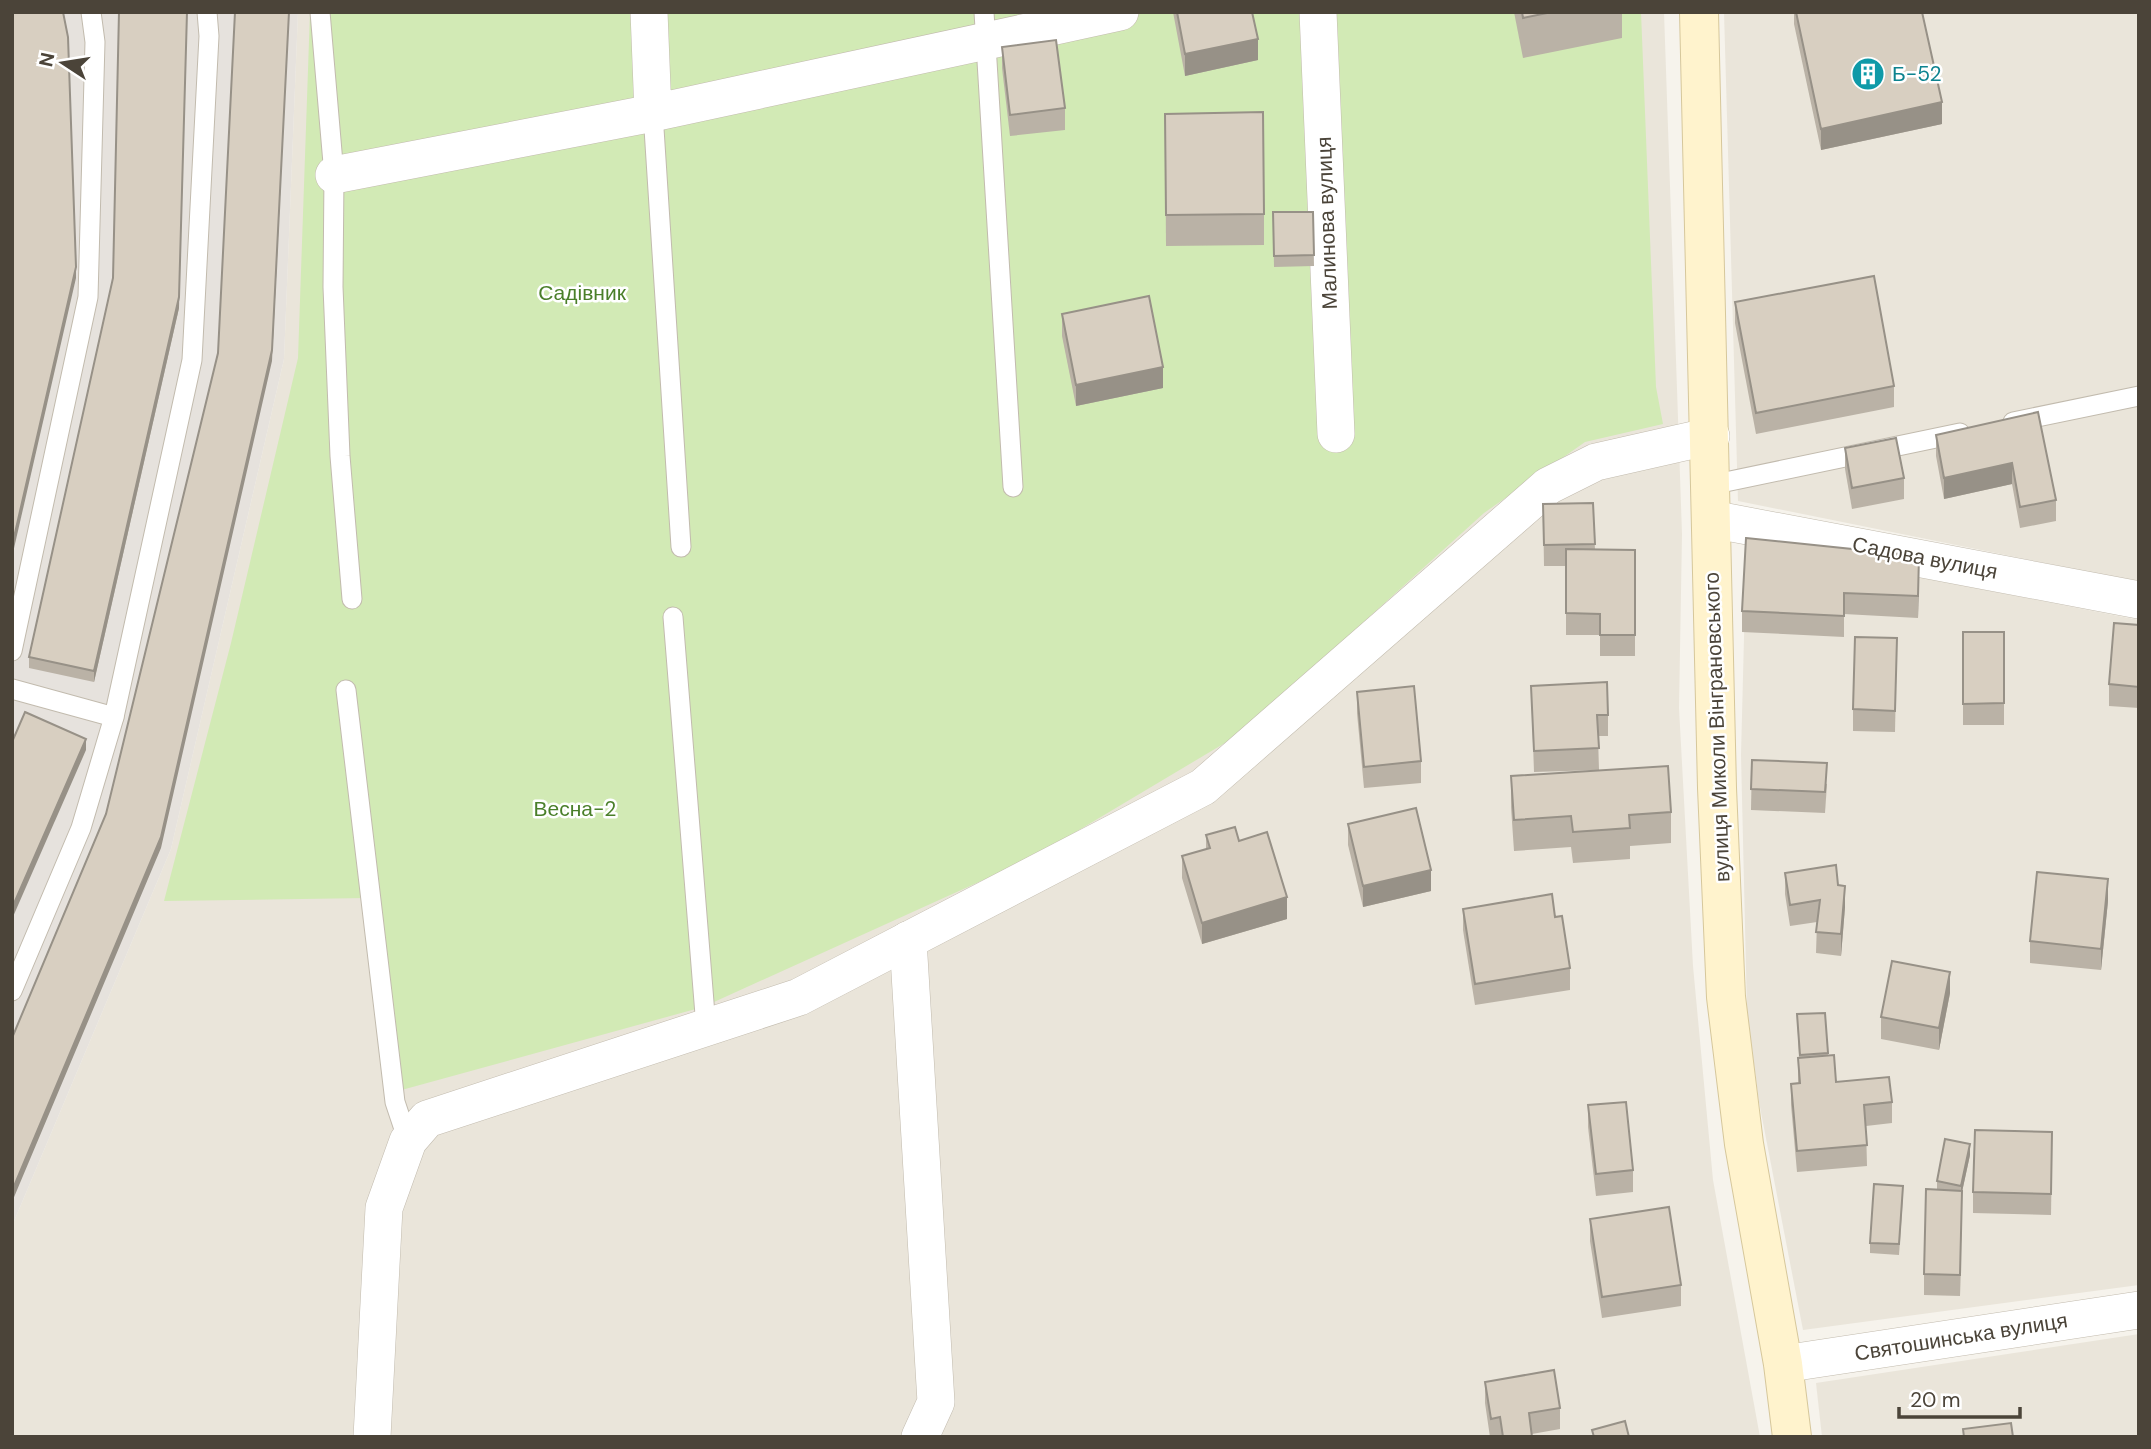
<svg xmlns="http://www.w3.org/2000/svg" width="2151" height="1449" font-family="'DM Sans',sans-serif">
  <style>
    .residential { fill: #eae5da }
    .industrial { fill: #e6e2dd }
    .green { fill: #d2eab5 }
    .lines { fill: none; stroke-linecap: round; stroke-linejoin: round }
    .service-casing { stroke: #c2bbae; stroke-width: 21 }
    .minor-casing { stroke: #c2bbae; stroke-width: 38 }
    .secondary-casing { stroke: #d6c79b; stroke-width: 40 }
    .service { stroke: #fff; stroke-width: 19 }
    .minor { stroke: #fff; stroke-width: 37 }
    .secondary { stroke: #fff3cd; stroke-width: 38 }
    .wall { fill: #bab2a6 }
    .shaded-wall { fill: #979187 }
    .building { fill: #d8cfc1; stroke: #979187; stroke-width: 2 }
    .labels { text-anchor: middle; dominant-baseline: central; stroke-width: 5; stroke-linejoin: round; paint-order: stroke }
    .culture-label { font-size: 21px; fill: #0d838f; stroke: #fff; text-anchor: start }
    .street-label { font-size: 21px; fill: #4b4439; stroke: #fff }
    .park-label { font-size: 21px; fill: #4a7f2a; stroke: #fff }
  </style>
  <rect width="100%" height="100%" fill="#f6f3ec"/>
  <!-- residential -->
  <g class="residential">
    <path d="M 298,12 L 1664,12 L 1682,534 L 1679,708 L 1693,966 L 1713,1180 L 1760,1437 L 12,1437 L 12,1226 L 171,849 L 284,359 Z"/>
    <path d="M 1724,12 L 2139,12 L 2139,582 L 1738,501 Z"/>
    <path d="M 1746,559 L 1919,577 L 2139,620 L 2139,1285 L 1803,1330 L 1759,1102 L 1747,1011 L 1741,755 Z"/>
    <path d="M 2139,1334 L 2139,1437 L 1822,1437 L 1816,1383 Z"/>
  </g>
  <!-- industrial -->
  <path class="industrial" d="M 12,12 L 298,12 L 284,359 L 171,849 L 12,1226 Z"/>
  <!-- green -->
  <path class="green" d="M 310,12 L 1641,12 L 1656,387 L 1663,424 L 1585,442 L 1484,513 L 1240,734 L 1032,858 L 703,1007 L 387,1094 L 367,898 L 164,901 L 231,643 L 298,358 Z"/>
  <g class="lines">
    <defs>
      <g id="service">
        <path d="M 320,12 L 334,175 L 333,287 L 340,456 L 352,599"/>
        <path d="M 984,12 L 1013,487"/>
        <path d="M 653,113 L 681,547"/>
        <path d="M 2013,422 L 2139,396"/>
        <path d="M 1711,485 L 1960,433"/>
        <path d="M 673,617 L 706,1027"/>
        <path d="M 12,651 L 88,297 L 95,42 L 91,12"/>
        <path d="M 12,689 L 114,717"/>
        <path d="M 346,690 L 395,1102 L 408,1141"/>
        <path d="M 12,991 L 81,828 L 114,717 L 192,360 L 209,36 L 207,12"/>
      </g>
      <g id="minor">
        <path d="M 649,12 L 653,113 L 1120,12"/>
        <path d="M 1318,12 L 1336,434"/>
        <path d="M 334,175 L 653,113"/>
        <path d="M 1711,519 L 2139,600"/>
        <path d="M 908,940 L 936,1402 L 920,1437"/>
        <path d="M 1783,1364 L 2139,1310"/>
        <path d="M 372,1437 L 384,1208 L 408,1141 L 427,1119 L 799,997 L 1203,787 L 1548,486 L 1596,462 L 1711,436"/>
      </g>
      <path id="secondary" d="M 1699,12 L 1717,788 L 1726,997 L 1744,1144 L 1783,1364 L 1792,1437"/>
    </defs>
    <!-- service casing -->
    <use href="#service" class="service-casing"/>
    <!-- minor casing -->
    <use href="#minor" class="minor-casing"/>
    <!-- secondary casing -->
    <use href="#secondary" class="secondary-casing"/>
    <!-- service -->
    <use href="#service" class="service"/>
    <!-- minor -->
    <use href="#minor" class="minor"/>
    <!-- secondary -->
    <use href="#secondary" class="secondary"/>
  </g>
  <!-- wall -->
  <g class="wall">
    <path d="M 1173,12 L 1252,12 L 1258,60 L 1185,76 Z"/>
    <path d="M 1514,12 L 1622,12 L 1622,38 L 1523,58 Z"/>
    <path d="M 1794,12 L 1922,12 L 1942,124 L 1821,150 L 1794,24 Z"/>
    <path d="M 1002,47 L 1065,108 L 1065,130 L 1010,136 L 1002,68 Z"/>
    <path d="M 1165,114 L 1264,214 L 1264,245 L 1166,246 Z"/>
    <path d="M 1273,212 L 1313,212 L 1314,266 L 1274,267 Z"/>
    <path d="M 113,278 L 179,308 L 94,682 L 29,668 L 29,657 Z"/>
    <path d="M 1735,302 L 1894,386 L 1894,407 L 1756,434 L 1735,323 Z"/>
    <path d="M 1062,314 L 1163,388 L 1076,406 L 1062,336 Z"/>
    <path d="M 2038,412 L 2056,500 L 2056,521 L 2020,528 L 2012,484 L 1944,499 L 1936,456 L 1936,435 Z"/>
    <path d="M 1845,448 L 1904,478 L 1904,499 L 1852,509 L 1845,469 Z"/>
    <path d="M 1593,503 L 1595,550 L 1635,550 L 1635,656 L 1600,656 L 1600,635 L 1566,635 L 1566,566 L 1544,566 L 1543,504 Z"/>
    <path d="M 1919,577 L 1918,618 L 1844,614 L 1844,637 L 1742,632 L 1742,611 Z"/>
    <path d="M 2139,625 L 2139,708 L 2109,706 L 2109,684 Z"/>
    <rect x="1963" y="632" width="41" height="93"/>
    <path d="M 1897,638 L 1895,732 L 1853,731 L 1853,709 Z"/>
    <path d="M 1531,686 L 1608,715 L 1608,736 L 1598,736 L 1599,770 L 1534,772 Z"/>
    <path d="M 1357,692 L 1421,761 L 1421,783 L 1364,788 L 1357,713 Z"/>
    <path d="M 1752,760 L 1827,784 L 1825,813 L 1751,810 Z"/>
    <path d="M 1511,776 L 1671,812 L 1671,843 L 1630,846 L 1630,859 L 1573,863 L 1571,847 L 1514,851 L 1511,807 Z"/>
    <path d="M 1348,824 L 1431,891 L 1363,907 L 1348,845 Z"/>
    <path d="M 1206,835 L 1239,841 L 1287,919 L 1202,944 L 1182,878 L 1182,856 L 1206,849 Z"/>
    <path d="M 1785,873 L 1838,885 L 1845,907 L 1841,956 L 1816,953 L 1817,922 L 1790,926 L 1785,894 Z"/>
    <path d="M 2108,901 L 2101,970 L 2030,963 L 2030,941 Z"/>
    <path d="M 1463,909 L 1555,917 L 1570,968 L 1570,990 L 1475,1005 L 1463,930 Z"/>
    <path d="M 1950,993 L 1939,1050 L 1881,1039 L 1881,1017 Z"/>
    <path d="M 1825,1013 L 1828,1056 L 1836,1082 L 1892,1102 L 1892,1123 L 1866,1126 L 1867,1166 L 1797,1172 L 1791,1105 L 1791,1084 L 1798,1084 L 1798,1058 L 1799,1058 L 1797,1014 Z"/>
    <path d="M 1588,1105 L 1633,1170 L 1633,1192 L 1596,1196 L 1588,1127 Z"/>
    <path d="M 2052,1153 L 2051,1215 L 1973,1213 L 1973,1192 Z"/>
    <path d="M 1970,1155 L 1962,1192 L 1960,1296 L 1924,1295 L 1924,1274 L 1937,1190 L 1937,1181 Z"/>
    <path d="M 1903,1197 L 1899,1255 L 1870,1253 L 1870,1243 Z"/>
    <path d="M 1590,1219 L 1681,1285 L 1681,1306 L 1602,1318 L 1590,1241 Z"/>
    <path d="M 1485,1382 L 1560,1408 L 1560,1429 L 1532,1434 L 1532,1437 L 1490,1437 L 1485,1403 Z"/>
  </g>
  <!-- shaded-wall -->
  <g class="shaded-wall">
    <path d="M 187,12 L 179,308 L 94,682 L 94,671 Z"/>
    <path d="M 289,12 L 272,361 L 161,848 L 12,1202 L 12,1191 L 161,837 Z"/>
    <path d="M 1258,39 L 1258,60 L 1185,76 L 1185,54 Z"/>
    <path d="M 1942,102 L 1942,124 L 1821,150 L 1821,129 Z"/>
    <path d="M 76,267 L 76,278 L 12,557 L 12,546 Z"/>
    <path d="M 1163,367 L 1163,388 L 1076,406 L 1076,385 Z"/>
    <path d="M 2012,463 L 2012,484 L 1944,499 L 1944,478 Z"/>
    <path d="M 1919,556 L 1919,577 L 1918,618 L 1918,596 Z"/>
    <path d="M 86,739 L 86,750 L 12,919 L 12,908 Z"/>
    <path d="M 1431,870 L 1431,891 L 1363,907 L 1363,886 Z"/>
    <path d="M 2108,879 L 2108,901 L 2101,970 L 2101,949 Z"/>
    <path d="M 1845,886 L 1845,907 L 1841,956 L 1841,934 Z"/>
    <path d="M 1287,897 L 1287,919 L 1202,944 L 1202,923 Z"/>
    <path d="M 1950,972 L 1950,993 L 1939,1050 L 1939,1028 Z"/>
    <path d="M 1970,1144 L 1970,1155 L 1962,1192 L 1960,1296 L 1961,1186 Z"/>
  </g>
  <!-- building -->
  <g class="building">
    <path d="M 12,12 L 63,12 L 68,37 L 76,267 L 12,546 Z"/>
    <path d="M 119,12 L 187,12 L 179,297 L 94,671 L 29,657 L 113,278 Z"/>
    <path d="M 235,12 L 289,12 L 272,350 L 161,837 L 12,1191 L 12,1038 L 106,814 L 218,353 Z"/>
    <path d="M 1177,12 L 1252,12 L 1258,39 L 1185,54 Z"/>
    <path d="M 1522,12 L 1552,12 L 1523,18 Z"/>
    <path d="M 1796,12 L 1922,12 L 1942,102 L 1821,129 Z"/>
    <path d="M 1056,40 L 1065,108 L 1010,115 L 1002,47 Z"/>
    <path d="M 1263,112 L 1264,214 L 1166,215 L 1165,114 Z"/>
    <path d="M 1273,212 L 1313,212 L 1314,255 L 1274,256 Z"/>
    <path d="M 1874,276 L 1894,386 L 1756,413 L 1735,302 Z"/>
    <path d="M 1149,296 L 1163,367 L 1076,385 L 1062,314 Z"/>
    <path d="M 2038,412 L 2056,500 L 2020,507 L 2012,463 L 1944,478 L 1936,435 Z"/>
    <path d="M 1896,438 L 1904,478 L 1852,488 L 1845,448 Z"/>
    <path d="M 1593,503 L 1595,544 L 1544,545 L 1543,504 Z"/>
    <path d="M 1746,538 L 1919,556 L 1918,596 L 1844,593 L 1844,616 L 1742,611 Z"/>
    <path d="M 1566,549 L 1635,550 L 1635,635 L 1600,635 L 1600,614 L 1566,613 Z"/>
    <path d="M 2114,623 L 2139,625 L 2139,687 L 2109,684 Z"/>
    <path d="M 1963,632 L 2004,632 L 2004,703 L 1963,704 Z"/>
    <path d="M 1855,637 L 1897,638 L 1895,711 L 1853,709 Z"/>
    <path d="M 1607,682 L 1608,715 L 1597,715 L 1599,748 L 1534,751 L 1531,686 Z"/>
    <path d="M 1414,686 L 1421,761 L 1364,767 L 1357,692 Z"/>
    <path d="M 25,712 L 86,739 L 12,908 L 12,742 Z"/>
    <path d="M 1752,760 L 1827,763 L 1825,792 L 1751,789 Z"/>
    <path d="M 1668,766 L 1671,812 L 1629,815 L 1630,828 L 1573,832 L 1571,816 L 1514,820 L 1511,776 Z"/>
    <path d="M 1416,808 L 1431,870 L 1363,886 L 1348,824 Z"/>
    <path d="M 1235,827 L 1239,841 L 1267,832 L 1287,897 L 1202,923 L 1182,856 L 1210,848 L 1206,835 Z"/>
    <path d="M 1836,865 L 1838,885 L 1845,886 L 1841,934 L 1816,932 L 1820,900 L 1790,905 L 1785,873 Z"/>
    <path d="M 2037,872 L 2108,879 L 2101,949 L 2030,941 Z"/>
    <path d="M 1552,894 L 1555,917 L 1562,916 L 1570,968 L 1475,984 L 1463,909 Z"/>
    <path d="M 1892,961 L 1950,972 L 1939,1028 L 1881,1017 Z"/>
    <path d="M 1825,1013 L 1828,1053 L 1800,1055 L 1797,1014 Z"/>
    <path d="M 1834,1055 L 1836,1082 L 1889,1077 L 1892,1102 L 1864,1105 L 1867,1145 L 1797,1151 L 1791,1084 L 1800,1083 L 1798,1058 Z"/>
    <path d="M 1626,1102 L 1633,1170 L 1596,1174 L 1588,1105 Z"/>
    <path d="M 1975,1130 L 2052,1132 L 2051,1194 L 1973,1192 Z"/>
    <path d="M 1945,1139 L 1970,1144 L 1961,1186 L 1937,1181 Z"/>
    <path d="M 1874,1184 L 1903,1186 L 1899,1244 L 1870,1243 Z"/>
    <path d="M 1926,1189 L 1962,1191 L 1960,1275 L 1924,1274 Z"/>
    <path d="M 1669,1207 L 1681,1285 L 1602,1297 L 1590,1219 Z"/>
    <path d="M 1554,1370 L 1560,1408 L 1529,1413 L 1532,1437 L 1503,1437 L 1500,1417 L 1491,1419 L 1485,1382 Z"/>
    <path d="M 1625,1421 L 1629,1437 L 1594,1437 L 1592,1430 Z"/>
    <path d="M 2011,1423 L 2013,1437 L 1964,1437 L 1963,1429 Z"/>
  </g>
  <!-- icons -->
  <defs>
    <symbol id="building-disc" viewBox="-11 -11 22 22"><circle r="9.5" fill="#0f9aa8" stroke="#fff"/><path d="M-4-6H4V6H1V3H-1V6H-4ZM-2.5-4.3h1.7v1.8h-1.7ZM.8-4.3h1.7v1.8H.8ZM-2.5-1h1.7V.8h-1.7ZM.8-1h1.7V.8H.8Z" fill="#fff"/></symbol>
  </defs>
  <g fill-rule="evenodd">
    <use href="#building-disc" x="1849" y="55" width="38" height="38"/>
  </g>
  <g class="labels">
    <!-- culture labels -->
    <g class="culture-label">
      <text x="1892" y="74">Б-52</text>
    </g>
    <!-- street labels -->
    <g class="street-label">
      <text transform="translate(1327 223) rotate(-92)">Малинова вулиця</text>
      <text transform="translate(1925 558) rotate(11)">Садова вулиця</text>
      <text transform="translate(1717 727) rotate(-92)">вулиця Миколи Вінграновського</text>
      <text transform="translate(1961 1337) rotate(-9)">Святошинська вулиця</text>
    </g>
    <!-- park labels -->
    <g class="park-label">
      <text x="582" y="293">Садівник</text>
      <text x="575" y="809">Весна-2</text>
    </g>
  </g>
  <!-- border -->
  <rect width="2151" height="1449" fill="none" stroke="#4b4439" stroke-width="28"/>
  <!-- north arrow -->
  <g transform="translate(63 63) rotate(282)" stroke="#ffffff" stroke-width="5" paint-order="stroke">
  <path d="M0-5L12 26L0 18L-12 26Z" fill="#4b4439"/>
  <text y="-10" font-size="19" font-weight="bold" text-anchor="middle" fill="#4b4439">N</text>
  </g>
  <!-- scale -->
  <path d="M1899 1407v10h121v-10" fill="none" stroke="#4b4439" stroke-width="3.5"/>
  <text x="1910" y="1407" font-size="21" fill="#4b4439" stroke="#ffffff" stroke-width="5" paint-order="stroke">20 m</text>
</svg>
